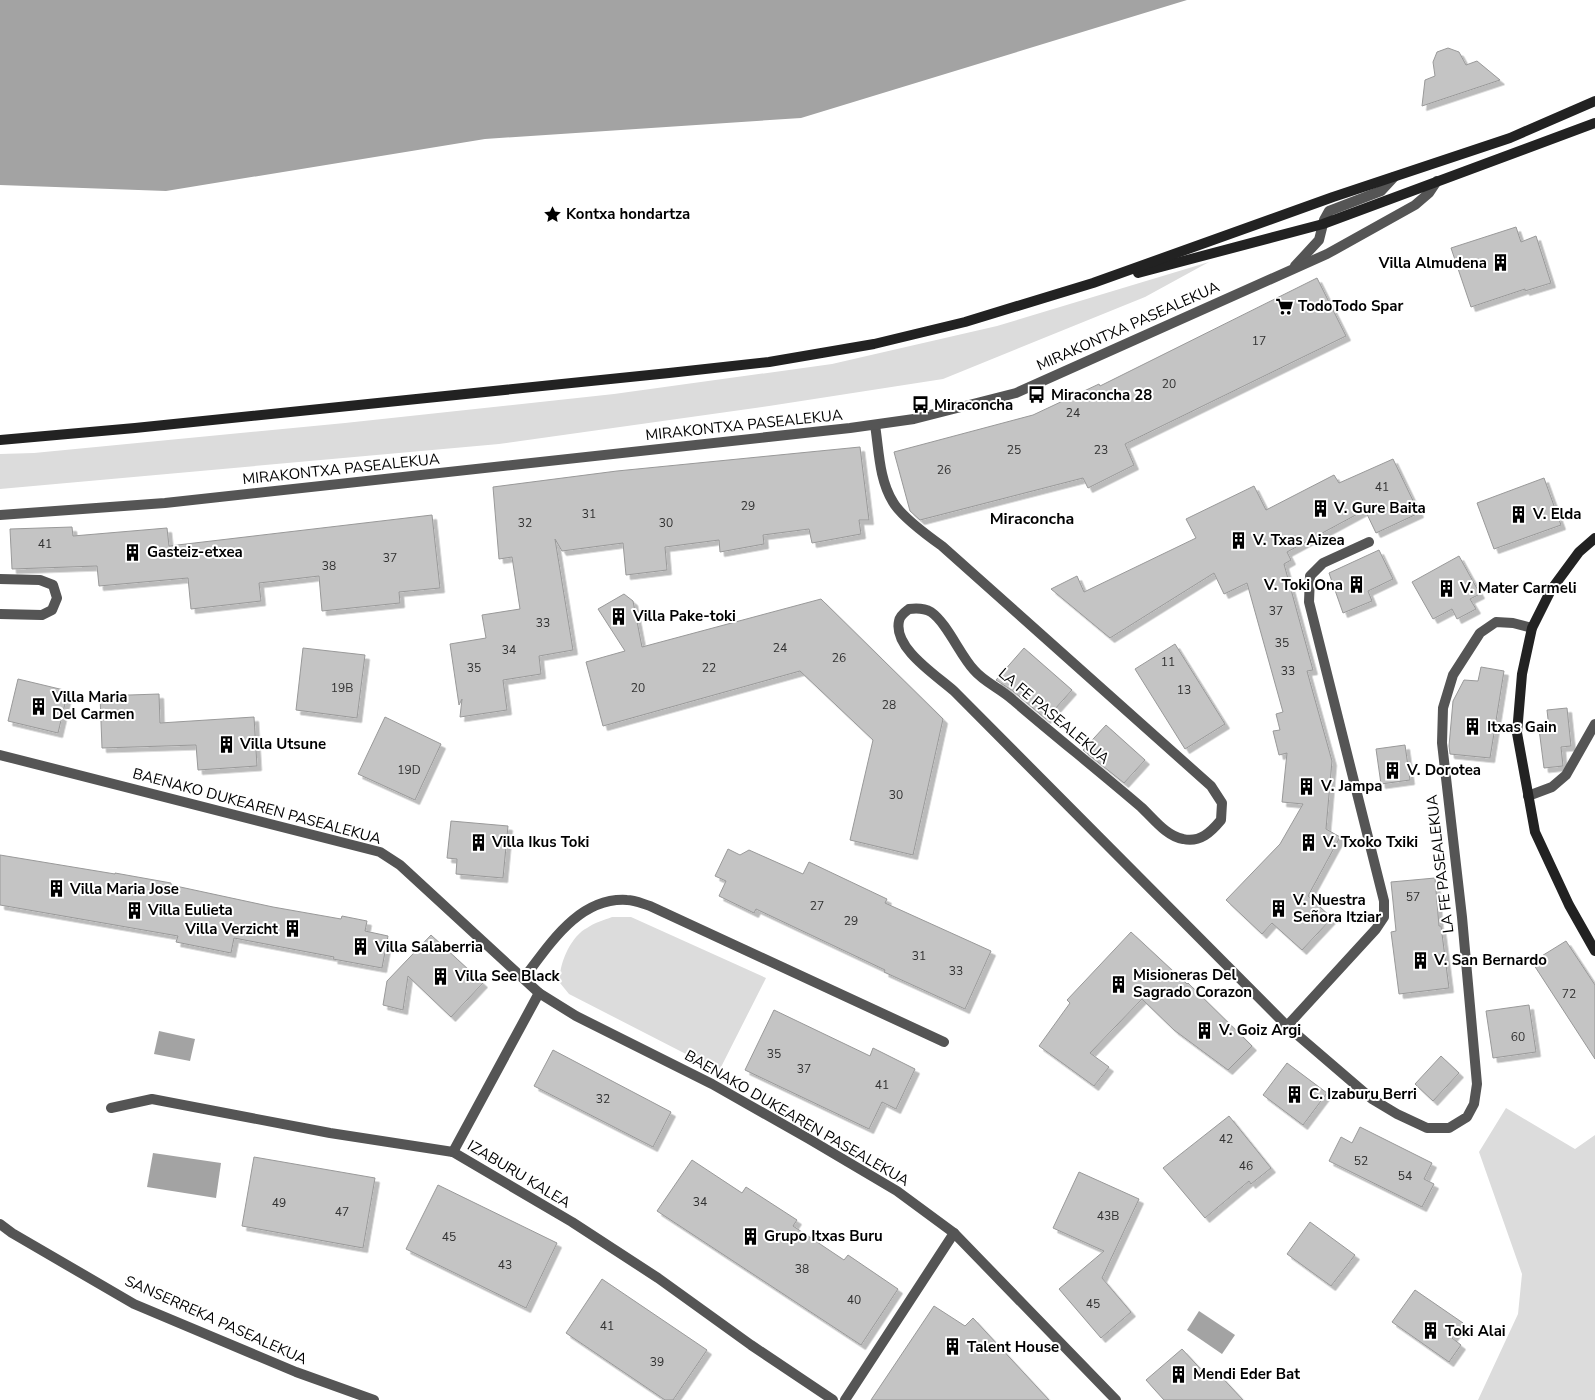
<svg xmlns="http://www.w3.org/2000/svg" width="1595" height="1400" font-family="'Nunito Sans',sans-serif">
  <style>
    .green { fill: #dcdcdc }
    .water { fill: #a3a3a3 }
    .building { fill: #c4c4c4; stroke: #999; filter: url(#shadow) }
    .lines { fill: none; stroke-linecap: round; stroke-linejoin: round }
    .street { stroke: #555; stroke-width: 10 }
    .secondary { stroke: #222; stroke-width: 10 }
    .labels { text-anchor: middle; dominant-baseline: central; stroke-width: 4; stroke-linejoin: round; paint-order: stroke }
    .number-label { font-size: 12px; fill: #313131 }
    .poi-label { font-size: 15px; font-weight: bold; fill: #000; stroke: #fff; text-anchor: start }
    .street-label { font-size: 15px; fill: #000; stroke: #fff }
    .neighbourhood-label { font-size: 16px; font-weight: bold; fill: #000; stroke: #fff }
  </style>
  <defs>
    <filter id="shadow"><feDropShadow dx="4.5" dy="4.5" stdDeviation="0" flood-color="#0004"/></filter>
  </defs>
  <rect width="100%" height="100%" fill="#fff"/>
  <!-- green -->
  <g class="green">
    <path d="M 1209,262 L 1145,297 L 943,379 L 769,406 L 499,444 L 0,489 L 0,454 L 34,453 L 345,423 L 614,394 L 832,364 L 997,326 Z"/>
    <path d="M 612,917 L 631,917 L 766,978 L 719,1071 L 569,994 L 560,983 C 558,965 571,936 587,928 C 594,923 604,920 612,917 Z"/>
    <path d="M 1506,1108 L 1575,1149 L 1595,1135 L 1595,1400 L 1478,1400 L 1518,1314 L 1522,1274 L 1479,1152 Z"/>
  </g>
  <!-- water -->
  <g class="water">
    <path d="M 0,0 L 1187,0 L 801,118 L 485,139 L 166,191 L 0,185 Z"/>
    <path d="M 159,1031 L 195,1039 L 190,1061 L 154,1054 Z"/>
    <path d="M 153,1153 L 221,1163 L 216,1198 L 147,1187 Z"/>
    <path d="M 1199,1311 L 1235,1335 L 1222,1354 L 1187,1330 Z"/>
  </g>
  <!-- building -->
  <g class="building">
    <path d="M 1448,48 L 1459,52 L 1466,65 L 1477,61 L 1500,80 L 1422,106 L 1425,80 L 1435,76 L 1433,62 L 1437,52 Z"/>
    <path d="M 1516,227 L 1521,242 L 1536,236 L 1551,283 L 1525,291 L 1525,289 L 1471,307 L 1451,248 Z"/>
    <path d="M 1317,278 L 1346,336 L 1125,444 L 1134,465 L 1088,488 L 1083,478 L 920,520 L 910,511 L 894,452 L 1033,415 L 1099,384 L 1100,386 Z"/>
    <path d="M 860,447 L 869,520 L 859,520 L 861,534 L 812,543 L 809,529 L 763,535 L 764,544 L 720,552 L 719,540 L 665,547 L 667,570 L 626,575 L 623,543 L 562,551 L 555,539 L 573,650 L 539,656 L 541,674 L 503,680 L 507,710 L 460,717 L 462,699 L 459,705 L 450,644 L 486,638 L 482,615 L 520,609 L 512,557 L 499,559 L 493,487 L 617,471 Z"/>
    <path d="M 1393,459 L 1419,513 L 1376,533 L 1365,510 L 1287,552 L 1291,560 L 1284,564 L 1313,670 L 1307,671 L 1332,761 L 1326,829 L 1340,837 L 1308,896 L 1332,918 L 1302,950 L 1272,923 L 1262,934 L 1226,900 L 1280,844 L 1303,804 L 1282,802 L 1287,753 L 1279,755 L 1273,731 L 1280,730 L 1276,714 L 1283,712 L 1247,583 L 1224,594 L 1214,573 L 1110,638 L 1051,589 L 1077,576 L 1084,592 L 1196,538 L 1186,519 L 1254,486 L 1266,510 L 1334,475 L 1339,483 Z"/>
    <path d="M 1544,478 L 1561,525 L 1494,549 L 1477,503 Z"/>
    <path d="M 432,515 L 440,588 L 399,592 L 400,603 L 322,611 L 319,576 L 259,583 L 261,601 L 191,609 L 188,578 L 99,586 L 97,566 L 12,569 L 10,529 L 72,527 L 73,536 L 167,528 L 169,546 Z"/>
    <path d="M 1379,550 L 1393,579 L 1368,591 L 1372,601 L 1343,613 L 1329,573 Z"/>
    <path d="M 1459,556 L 1480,594 L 1470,599 L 1476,609 L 1457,619 L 1452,609 L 1433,619 L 1412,582 Z"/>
    <path d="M 624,594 L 633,601 L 642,647 L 821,599 L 943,719 L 913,855 L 850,840 L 873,740 L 800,671 L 603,726 L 586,662 L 625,651 L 598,609 Z"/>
    <path d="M 1175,644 L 1225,724 L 1185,749 L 1135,669 Z"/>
    <path d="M 303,648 L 365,655 L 357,718 L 296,710 Z"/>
    <path d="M 1024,648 L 1072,690 L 1046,719 L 1013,691 L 996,680 Z"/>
    <path d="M 1481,667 L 1504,671 L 1490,758 L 1450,754 L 1449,746 L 1453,701 L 1464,680 L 1478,681 Z"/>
    <path d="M 18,679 L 68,691 L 58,733 L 8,721 Z"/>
    <path d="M 159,694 L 160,723 L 254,717 L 257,766 L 198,770 L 196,745 L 102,748 L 100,696 Z"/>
    <path d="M 1567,708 L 1571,746 L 1561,747 L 1563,766 L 1544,768 L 1539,729 L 1549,728 L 1547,710 Z"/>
    <path d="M 385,717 L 441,744 L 415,800 L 358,774 Z"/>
    <path d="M 1106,725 L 1145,760 L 1124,783 L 1083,750 Z"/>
    <path d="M 1405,745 L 1410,780 L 1381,784 L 1376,749 Z"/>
    <path d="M 451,821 L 508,826 L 503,878 L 456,874 L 457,859 L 447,858 Z"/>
    <path d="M 728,849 L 740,855 L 749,850 L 803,874 L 809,862 L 887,899 L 885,903 L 991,951 L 965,1009 L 884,972 L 885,970 L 756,909 L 754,913 L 719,896 L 726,881 L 715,876 Z"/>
    <path d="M 0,855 L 115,874 L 115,873 L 171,883 L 171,885 L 273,907 L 341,919 L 342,916 L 367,921 L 365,931 L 388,936 L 382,968 L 333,959 L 334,957 L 234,938 L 231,953 L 176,942 L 178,936 L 0,905 Z"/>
    <path d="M 1435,878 L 1439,926 L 1441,926 L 1449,988 L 1399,994 L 1391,932 L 1396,931 L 1391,882 Z"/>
    <path d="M 1131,932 L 1187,984 L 1188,983 L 1252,1046 L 1228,1070 L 1174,1030 L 1142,999 L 1090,1053 L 1109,1067 L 1094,1086 L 1039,1046 L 1070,1003 L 1067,1000 Z"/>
    <path d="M 431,935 L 483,983 L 451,1017 L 408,976 L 403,1010 L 383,1005 L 387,981 Z"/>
    <path d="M 1566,941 L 1595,985 L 1595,1059 L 1532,962 Z"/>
    <path d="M 1529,1005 L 1536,1052 L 1493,1058 L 1486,1011 Z"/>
    <path d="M 774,1010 L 870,1056 L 873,1048 L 915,1069 L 896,1109 L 882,1102 L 869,1129 L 745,1070 Z"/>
    <path d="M 553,1050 L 671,1112 L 653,1147 L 534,1086 Z"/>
    <path d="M 1441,1056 L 1459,1073 L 1433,1101 L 1415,1084 Z"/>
    <path d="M 1287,1063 L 1327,1093 L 1303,1125 L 1263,1095 Z"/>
    <path d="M 1229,1116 L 1271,1168 L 1251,1184 L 1249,1181 L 1205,1218 L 1163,1168 Z"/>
    <path d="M 1360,1127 L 1432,1163 L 1424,1179 L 1434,1184 L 1422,1207 L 1329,1161 L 1341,1137 L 1352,1143 Z"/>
    <path d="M 254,1157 L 375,1178 L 363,1248 L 242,1226 Z"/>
    <path d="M 692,1160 L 742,1193 L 746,1187 L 797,1220 L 793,1226 L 844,1260 L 848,1255 L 898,1289 L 861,1345 L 657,1211 Z"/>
    <path d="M 1079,1172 L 1139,1199 L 1102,1278 L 1131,1312 L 1101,1338 L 1059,1289 L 1104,1251 L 1053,1228 Z"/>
    <path d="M 438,1185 L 557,1243 L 526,1308 L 406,1249 Z"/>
    <path d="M 1310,1222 L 1355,1255 L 1331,1286 L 1287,1254 Z"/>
    <path d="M 602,1279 L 707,1350 L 673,1400 L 665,1400 L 566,1333 Z"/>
    <path d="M 1415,1290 L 1463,1323 L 1452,1338 L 1461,1345 L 1449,1362 L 1392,1322 Z"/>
    <path d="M 934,1306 L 965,1326 L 973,1318 L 1049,1400 L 871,1400 Z"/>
    <path d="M 1182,1349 L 1209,1378 L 1216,1371 L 1243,1400 L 1164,1400 L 1146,1380 Z"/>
  </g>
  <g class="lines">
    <!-- street -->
    <g class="street">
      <path d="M 1295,266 L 1319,240 L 1324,220 L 1329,211 L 1381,191 L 1394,177"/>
      <path d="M 875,425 C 879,450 879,480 893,502 C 901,516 928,536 942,546 L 1211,786 L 1222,803 L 1221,820 C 1211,832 1200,843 1183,839 C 1166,836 1153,818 1141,807 C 1099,771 1055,736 1013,700 C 1001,689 984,682 974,670 C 960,655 947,623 931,612 C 924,608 916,608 909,609 C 905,612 900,615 899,621 C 893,648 936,675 954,691 L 1287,1026 L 1372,1099 L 1397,1114 L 1427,1128 L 1449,1128 L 1467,1117 L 1474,1104 L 1477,1084 L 1462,917 L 1442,743 L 1443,708 L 1453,675 L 1480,633 L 1496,622 L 1513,623 L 1532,628"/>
      <path d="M 0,515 L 165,503 L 850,428 L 914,419 L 1016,393 L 1327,254 L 1415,205 L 1429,193 L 1437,181"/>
      <path d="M 0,579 L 40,580 L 53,585 L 57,598 L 52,610 L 42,615 L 0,614"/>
      <path d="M 0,755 L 380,852 L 400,865 L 539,993 L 576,1016 L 712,1084 L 809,1139 L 897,1191 L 954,1233 L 1116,1400"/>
      <path d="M 1528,796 L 1552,787 L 1566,775 L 1595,724"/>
      <path d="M 524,978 C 550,944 579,897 627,900 C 635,900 643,904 650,906 L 944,1042"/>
      <path d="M 1287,1026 L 1376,929 L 1384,917 L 1384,901 L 1309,602 L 1310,576 L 1323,563 L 1369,542"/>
      <path d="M 111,1108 L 152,1099 L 330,1133 L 453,1152 L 572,1222 L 658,1278 L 751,1345 L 833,1400"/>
      <path d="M 453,1152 L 539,993"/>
      <path d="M 0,1224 L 12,1233 L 134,1304 L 296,1372 L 374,1400"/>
      <path d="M 845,1400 L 954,1233"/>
    </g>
    <!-- secondary -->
    <g class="secondary">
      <path d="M 1138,273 L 1323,224 L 1595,123"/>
      <path d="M 0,440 L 135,428 L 669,373 L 769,362 L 874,344 L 965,322 L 1093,283 L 1333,197 L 1510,138 L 1595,101"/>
      <path d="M 1595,538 L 1579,552 L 1551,590 L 1532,628 L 1522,674 L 1517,733 L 1535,832 L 1569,905 L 1595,951"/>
    </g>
  </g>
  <!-- icons -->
  <defs>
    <symbol id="sight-bare" viewBox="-9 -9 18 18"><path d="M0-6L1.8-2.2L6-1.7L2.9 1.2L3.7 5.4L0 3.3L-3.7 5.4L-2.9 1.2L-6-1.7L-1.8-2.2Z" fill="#000" stroke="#fff" stroke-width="2.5" paint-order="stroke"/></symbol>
    <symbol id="building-bare" viewBox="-9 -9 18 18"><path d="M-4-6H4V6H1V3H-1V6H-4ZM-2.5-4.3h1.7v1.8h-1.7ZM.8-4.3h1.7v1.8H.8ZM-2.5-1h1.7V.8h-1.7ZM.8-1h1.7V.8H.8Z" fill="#000" stroke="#fff" stroke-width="2.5" paint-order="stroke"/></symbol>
    <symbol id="supermarket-bare" viewBox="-9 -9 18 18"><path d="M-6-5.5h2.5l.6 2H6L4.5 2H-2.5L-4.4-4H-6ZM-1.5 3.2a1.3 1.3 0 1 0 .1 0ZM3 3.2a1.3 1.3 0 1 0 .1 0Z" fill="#000" stroke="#fff" stroke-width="2.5" paint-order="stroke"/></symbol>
    <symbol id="bus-bare" viewBox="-9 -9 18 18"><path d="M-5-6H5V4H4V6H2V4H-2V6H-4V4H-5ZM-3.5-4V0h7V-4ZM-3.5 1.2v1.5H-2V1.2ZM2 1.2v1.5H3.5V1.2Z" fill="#000" stroke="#fff" stroke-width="2.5" paint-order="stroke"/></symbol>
  </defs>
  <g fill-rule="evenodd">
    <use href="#sight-bare" x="540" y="202" width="25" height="25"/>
    <use href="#building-bare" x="1488" y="250" width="25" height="25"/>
    <use href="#supermarket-bare" x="1272" y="294" width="25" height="25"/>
    <use href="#bus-bare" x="1024" y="382" width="25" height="25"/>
    <use href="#bus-bare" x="908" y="392" width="25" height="25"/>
    <use href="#building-bare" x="1308" y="496" width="25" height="25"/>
    <use href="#building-bare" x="1506" y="502" width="25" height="25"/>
    <use href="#building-bare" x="1226" y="528" width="25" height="25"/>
    <use href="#building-bare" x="120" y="540" width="25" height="25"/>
    <use href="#building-bare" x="1344" y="572" width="25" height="25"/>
    <use href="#building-bare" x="1434" y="576" width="25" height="25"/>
    <use href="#building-bare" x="606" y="604" width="25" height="25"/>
    <use href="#building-bare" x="26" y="694" width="25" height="25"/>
    <use href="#building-bare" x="1460" y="714" width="25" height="25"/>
    <use href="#building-bare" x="214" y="732" width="25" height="25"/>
    <use href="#building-bare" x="1380" y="758" width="25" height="25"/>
    <use href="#building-bare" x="1294" y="774" width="25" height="25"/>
    <use href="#building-bare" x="466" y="830" width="25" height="25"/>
    <use href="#building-bare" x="1296" y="830" width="25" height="25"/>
    <use href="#building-bare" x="44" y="876" width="25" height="25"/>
    <use href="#building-bare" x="1266" y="896" width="25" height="25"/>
    <use href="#building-bare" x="122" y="898" width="25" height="25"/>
    <use href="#building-bare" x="280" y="916" width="25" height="25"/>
    <use href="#building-bare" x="348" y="934" width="25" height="25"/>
    <use href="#building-bare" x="1408" y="948" width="25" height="25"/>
    <use href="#building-bare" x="428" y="964" width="25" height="25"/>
    <use href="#building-bare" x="1106" y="972" width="25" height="25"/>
    <use href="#building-bare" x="1192" y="1018" width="25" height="25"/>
    <use href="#building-bare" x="1282" y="1082" width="25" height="25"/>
    <use href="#building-bare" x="738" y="1224" width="25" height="25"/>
    <use href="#building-bare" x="1418" y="1318" width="25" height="25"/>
    <use href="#building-bare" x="940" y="1334" width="25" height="25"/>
    <use href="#building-bare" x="1166" y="1362" width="25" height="25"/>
  </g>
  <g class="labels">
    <!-- number labels -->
    <g class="number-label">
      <text x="1259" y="341">17</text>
      <text x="1169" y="384">20</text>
      <text x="1073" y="413">24</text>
      <text x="1014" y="450">25</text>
      <text x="1101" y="450">23</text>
      <text x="944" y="470">26</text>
      <text x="1382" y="487">41</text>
      <text x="748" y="506">29</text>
      <text x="589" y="514">31</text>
      <text x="525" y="523">32</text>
      <text x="666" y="523">30</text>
      <text x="45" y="544">41</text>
      <text x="390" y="558">37</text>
      <text x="329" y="566">38</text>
      <text x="1276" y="611">37</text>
      <text x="543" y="623">33</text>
      <text x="1282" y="643">35</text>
      <text x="780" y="648">24</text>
      <text x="509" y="650">34</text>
      <text x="839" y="658">26</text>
      <text x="1168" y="662">11</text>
      <text x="474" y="668">35</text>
      <text x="709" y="668">22</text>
      <text x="1288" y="671">33</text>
      <text x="342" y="688">19B</text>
      <text x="638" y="688">20</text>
      <text x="1184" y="690">13</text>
      <text x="889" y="705">28</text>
      <text x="409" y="770">19D</text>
      <text x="896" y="795">30</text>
      <text x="1413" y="897">57</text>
      <text x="817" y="906">27</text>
      <text x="851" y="921">29</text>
      <text x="919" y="956">31</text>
      <text x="956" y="971">33</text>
      <text x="1569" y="994">72</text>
      <text x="1518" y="1037">60</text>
      <text x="774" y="1054">35</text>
      <text x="804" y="1069">37</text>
      <text x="882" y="1085">41</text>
      <text x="603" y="1099">32</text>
      <text x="1226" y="1139">42</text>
      <text x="1361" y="1161">52</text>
      <text x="1246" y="1166">46</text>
      <text x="1405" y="1176">54</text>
      <text x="700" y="1202">34</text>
      <text x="279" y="1203">49</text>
      <text x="342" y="1212">47</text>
      <text x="1108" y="1216">43B</text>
      <text x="449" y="1237">45</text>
      <text x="505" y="1265">43</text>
      <text x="802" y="1269">38</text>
      <text x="854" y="1300">40</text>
      <text x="1093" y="1304">45</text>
      <text x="607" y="1326">41</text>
      <text x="657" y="1362">39</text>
    </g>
    <!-- poi labels -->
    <g class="poi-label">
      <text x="566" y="214">Kontxa hondartza</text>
      <text x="1487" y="263" text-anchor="end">Villa Almudena</text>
      <text x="1298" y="306">TodoTodo Spar</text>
      <text x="1051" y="395">Miraconcha 28</text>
      <text x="934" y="405">Miraconcha</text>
      <text x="1334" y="508">V. Gure Baita</text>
      <text x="1533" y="514">V. Elda</text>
      <text x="1253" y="540">V. Txas Aizea</text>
      <text x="147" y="552">Gasteiz-etxea</text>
      <text x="1343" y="585" text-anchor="end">V. Toki Ona</text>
      <text x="1460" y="588">V. Mater Carmeli</text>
      <text x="633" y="616">Villa Pake-toki</text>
      <text x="52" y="697">Villa Maria<tspan x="52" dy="17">Del Carmen</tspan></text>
      <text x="1487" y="727">Itxas Gain</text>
      <text x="240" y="744">Villa Utsune</text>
      <text x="1407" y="770">V. Dorotea</text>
      <text x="1321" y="786">V. Jampa</text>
      <text x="492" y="842">Villa Ikus Toki</text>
      <text x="1323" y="842">V. Txoko Txiki</text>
      <text x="70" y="889">Villa Maria Jose</text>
      <text x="1293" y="900">V. Nuestra<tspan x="1293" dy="17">Señora Itziar</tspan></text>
      <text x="148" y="910">Villa Eulieta</text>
      <text x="278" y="929" text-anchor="end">Villa Verzicht</text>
      <text x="375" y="947">Villa Salaberria</text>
      <text x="1434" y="960">V. San Bernardo</text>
      <text x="1133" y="975">Misioneras Del<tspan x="1133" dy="17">Sagrado Corazon</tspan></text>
      <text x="455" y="976">Villa See Black</text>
      <text x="1219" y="1030">V. Goiz Argi</text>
      <text x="1309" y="1094">C. Izaburu Berri</text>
      <text x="764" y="1236">Grupo Itxas Buru</text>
      <text x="1445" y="1331">Toki Alai</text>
      <text x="967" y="1347">Talent House</text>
      <text x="1193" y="1374">Mendi Eder Bat</text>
    </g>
    <!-- street labels -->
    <g class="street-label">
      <text transform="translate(1128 326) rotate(-24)">MIRAKONTXA PASEALEKUA</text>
      <text transform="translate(744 425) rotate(-6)">MIRAKONTXA PASEALEKUA</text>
      <text transform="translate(341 469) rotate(-6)">MIRAKONTXA PASEALEKUA</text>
      <text transform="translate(1054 716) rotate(40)">LA FE PASEALEKUA</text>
      <text transform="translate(257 806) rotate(15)">BAENAKO DUKEAREN PASEALEKUA</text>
      <text transform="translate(1440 864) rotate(-97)">LA FE PASEALEKUA</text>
      <text transform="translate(797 1118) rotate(30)">BAENAKO DUKEAREN PASEALEKUA</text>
      <text transform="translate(519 1174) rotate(31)">IZABURU KALEA</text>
      <text transform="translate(216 1320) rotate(24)">SANSERREKA PASEALEKUA</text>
    </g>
    <!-- neighbourhood labels -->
    <g class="neighbourhood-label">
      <text x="1032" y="519">Miraconcha</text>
    </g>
  </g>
</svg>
